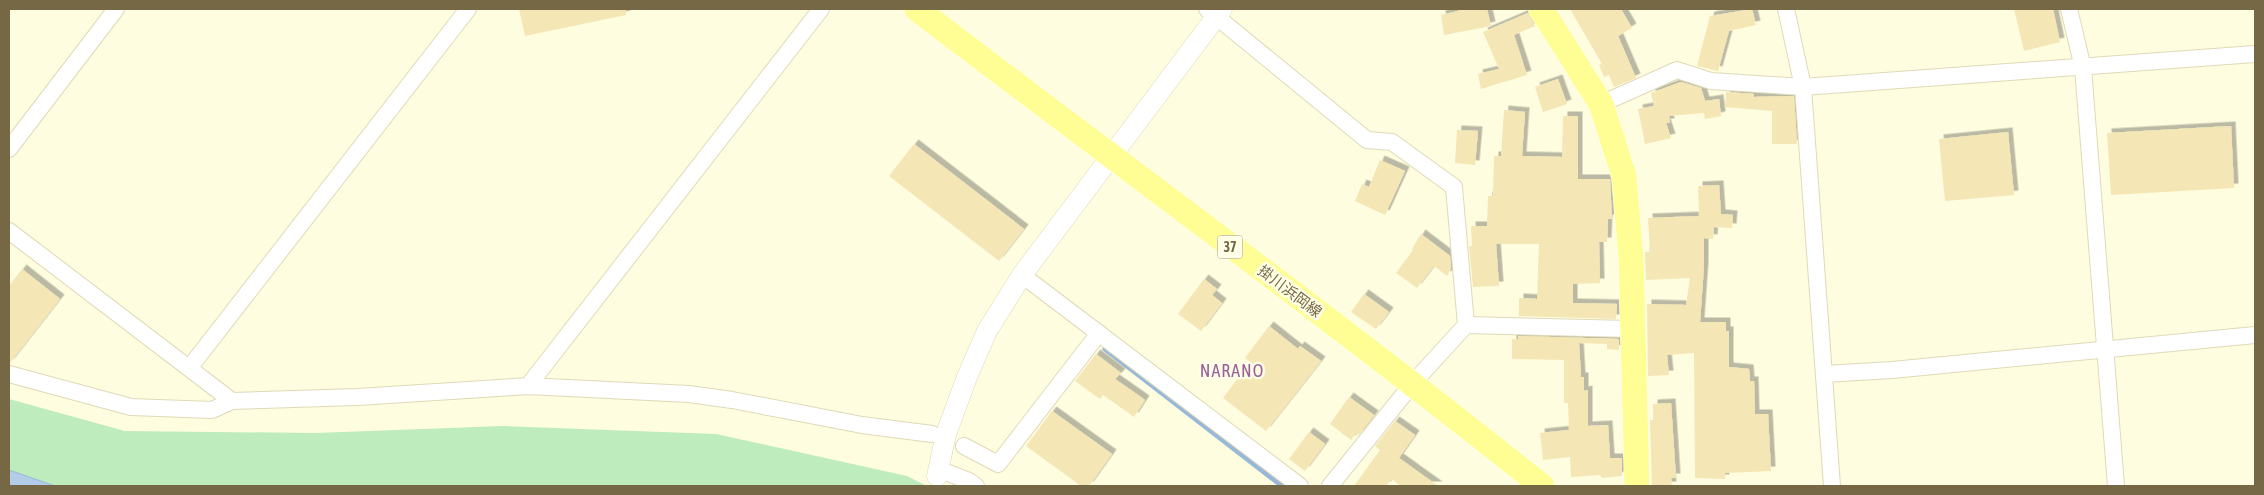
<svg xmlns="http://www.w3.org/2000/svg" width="2264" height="495" font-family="'Asap Condensed','Noto Sans JP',sans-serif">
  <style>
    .green { fill: #bfecbd }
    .water { fill: #b3cde8; stroke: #98b8db }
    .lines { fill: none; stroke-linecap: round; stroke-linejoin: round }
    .stream { stroke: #98b8db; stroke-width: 5 }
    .building { fill: #f5e6b5; filter: url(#shadow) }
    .minor-casing { stroke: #e0d9b8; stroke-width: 18 }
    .tertiary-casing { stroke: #e0d9b8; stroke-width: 21 }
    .primary-casing { stroke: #fff; stroke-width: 26 }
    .minor { stroke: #fff; stroke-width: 16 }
    .tertiary { stroke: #fff; stroke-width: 20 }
    .primary { stroke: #fffe95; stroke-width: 25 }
    .labels { text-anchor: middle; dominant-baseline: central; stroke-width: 5; stroke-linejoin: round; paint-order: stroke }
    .shield { fill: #fffee7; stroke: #9f9576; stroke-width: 1 }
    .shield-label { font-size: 14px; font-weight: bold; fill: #766845 }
    .street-label { font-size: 15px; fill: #766845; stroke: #fffee7 }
    .quarter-label { font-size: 18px; letter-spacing: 1px; fill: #9a6098; stroke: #fffee7 }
  </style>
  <defs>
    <filter id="shadow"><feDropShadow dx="4.5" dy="-4.5" stdDeviation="0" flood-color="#0004"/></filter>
  </defs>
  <rect width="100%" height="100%" fill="#fefddf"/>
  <!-- green -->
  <path class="green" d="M 9,399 L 125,431 L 315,433 L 503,426 L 716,434 L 907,476 L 927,486 L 9,486 Z"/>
  <!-- water -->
  <path class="water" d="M 9,470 L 55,486 L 9,486 Z"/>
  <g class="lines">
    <!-- stream -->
    <path class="stream" d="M 1105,349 L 1282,486"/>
  </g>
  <!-- building -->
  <g class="building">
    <path d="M 519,9 L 626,9 L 626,15 L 525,36 Z"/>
    <path d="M 1458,9 L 1487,9 L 1491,26 L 1444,35 L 1441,15 L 1458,11 Z"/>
    <path d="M 1570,9 L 1621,9 L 1632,28 L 1618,36 L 1636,78 L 1614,87 L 1609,75 L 1604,77 L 1599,65 L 1602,64 Z"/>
    <path d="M 1752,9 L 1756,25 L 1729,31 L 1718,71 L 1697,66 L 1710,16 Z"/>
    <path d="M 2014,9 L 2053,9 L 2060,42 L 2024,51 Z"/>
    <path d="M 1528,13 L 1535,26 L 1514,35 L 1527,75 L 1481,89 L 1478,74 L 1499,69 L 1483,32 Z"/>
    <path d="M 1558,79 L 1567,104 L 1543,112 L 1535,87 Z"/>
    <path d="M 1681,82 L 1701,88 L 1705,101 L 1719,99 L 1721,116 L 1705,119 L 1704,113 L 1669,116 L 1670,123 L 1666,123 L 1671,138 L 1645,144 L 1638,109 L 1654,106 L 1651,93 Z"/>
    <path d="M 1726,92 L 1754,94 L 1754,97 L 1794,96 L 1797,144 L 1772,144 L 1772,111 L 1725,107 Z"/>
    <path d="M 1504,110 L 1525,112 L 1522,156 L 1562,157 L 1563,116 L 1578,116 L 1578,179 L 1610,179 L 1612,219 L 1608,219 L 1607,242 L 1599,242 L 1600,283 L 1573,284 L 1573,303 L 1617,304 L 1616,319 L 1519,316 L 1519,298 L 1537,299 L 1539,244 L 1496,244 L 1499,286 L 1473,287 L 1469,246 L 1472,246 L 1471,226 L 1487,226 L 1488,196 L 1493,196 L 1494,156 L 1501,156 Z"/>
    <path d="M 2231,126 L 2234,188 L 2111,195 L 2107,133 Z"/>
    <path d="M 1457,130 L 1478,131 L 1475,165 L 1455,163 Z"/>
    <path d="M 2008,132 L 2014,195 L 1945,201 L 1939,139 Z"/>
    <path d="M 914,144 L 1024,229 L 999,261 L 889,176 Z"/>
    <path d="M 1380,160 L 1405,171 L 1385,215 L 1355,201 L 1362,184 L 1369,187 Z"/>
    <path d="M 1719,185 L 1721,214 L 1733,215 L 1732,228 L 1714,227 L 1713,239 L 1704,238 L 1704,266 L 1700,322 L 1726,322 L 1726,331 L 1729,331 L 1729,367 L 1749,369 L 1750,381 L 1754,381 L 1755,414 L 1768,414 L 1771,471 L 1725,473 L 1725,479 L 1695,478 L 1694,353 L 1667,355 L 1669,375 L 1648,376 L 1647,304 L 1686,305 L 1690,278 L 1646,280 L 1645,252 L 1650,252 L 1648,218 L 1699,216 L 1698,186 Z"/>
    <path d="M 1421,234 L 1450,256 L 1451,268 L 1447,276 L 1434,266 L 1417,288 L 1396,273 L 1413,250 L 1412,249 Z"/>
    <path d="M 22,269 L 60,299 L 9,364 L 9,286 Z"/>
    <path d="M 1204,279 L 1217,289 L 1212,295 L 1222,303 L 1201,331 L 1178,314 Z"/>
    <path d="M 1364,294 L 1389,312 L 1376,329 L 1351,312 Z"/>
    <path d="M 1269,326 L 1298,349 L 1300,346 L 1321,361 L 1266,431 L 1223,398 L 1250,362 L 1245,358 Z"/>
    <path d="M 1518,336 L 1619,339 L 1619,350 L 1607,349 L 1607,344 L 1579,343 L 1581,377 L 1584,377 L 1584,391 L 1588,390 L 1588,426 L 1608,425 L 1610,458 L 1622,458 L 1622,476 L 1602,478 L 1600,475 L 1571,477 L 1570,457 L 1543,460 L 1540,433 L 1569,430 L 1568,403 L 1564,403 L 1564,360 L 1512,359 L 1512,339 L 1518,339 Z"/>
    <path d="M 1096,354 L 1121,373 L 1115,379 L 1145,400 L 1134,417 L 1103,395 L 1100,399 L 1075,381 Z"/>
    <path d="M 1349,397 L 1374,415 L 1359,435 L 1356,433 L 1351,440 L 1330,424 Z"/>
    <path d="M 1671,403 L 1676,478 L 1671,478 L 1672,486 L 1652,486 L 1650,420 L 1653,420 L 1653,404 Z"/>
    <path d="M 1052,411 L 1112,454 L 1089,486 L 1081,486 L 1026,446 Z"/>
    <path d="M 1395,421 L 1415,435 L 1399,458 L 1438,486 L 1401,486 L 1391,479 L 1386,486 L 1354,486 L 1380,450 L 1375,446 Z"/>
    <path d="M 1309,432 L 1325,444 L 1305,471 L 1289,459 Z"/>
  </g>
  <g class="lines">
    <defs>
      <g id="minor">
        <path d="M 1207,9 L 1367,140 L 1392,142 L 1454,187 L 1466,325"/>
        <path d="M 1786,9 L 1803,87 L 1832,486"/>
        <path d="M 2069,9 L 2083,68 L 2116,486"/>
        <path d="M 1601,104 L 1677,70 L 1711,81 L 1803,87 L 2255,54"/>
        <path d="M 9,149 L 116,9"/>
        <path d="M 9,231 L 232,401"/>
        <path d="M 1022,275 L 1300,486"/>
        <path d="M 190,367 L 468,9"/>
        <path d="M 9,374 L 131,407 L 212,410 L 232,401 L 358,397 L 528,386 L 689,394 L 732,400 L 862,425 L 932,434"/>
        <path d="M 1824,374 L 1892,370 L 2255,335"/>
        <path d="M 528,386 L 821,9"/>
        <path d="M 964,446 L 998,464 L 1099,333"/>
        <path d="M 938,469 L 969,481 L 976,486"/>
        <path d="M 1330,486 L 1413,383 L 1466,325 L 1631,329"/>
      </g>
      <path id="tertiary" d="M 937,476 L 946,434 L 967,377 L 987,331 L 1022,275 L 1222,9"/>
      <g id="primary">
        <path d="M 917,9 C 1125,168 1337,322 1542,486"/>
        <path d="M 1541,9 L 1601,104 L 1624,176 L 1631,258 L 1637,486"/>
      </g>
    </defs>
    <!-- minor casing -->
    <use href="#minor" class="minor-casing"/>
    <!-- tertiary casing -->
    <use href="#tertiary" class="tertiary-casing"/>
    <!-- primary casing -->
    <use href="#primary" class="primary-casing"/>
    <!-- minor -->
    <use href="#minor" class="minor"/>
    <!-- tertiary -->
    <use href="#tertiary" class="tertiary"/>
    <!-- primary -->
    <use href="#primary" class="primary"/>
  </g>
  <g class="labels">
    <!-- shield labels -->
    <rect class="shield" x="1217.5" y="235.5" width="25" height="23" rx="4"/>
    <g class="shield-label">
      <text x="1230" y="247">37</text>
    </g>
    <!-- street labels -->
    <g class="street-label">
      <text transform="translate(1290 291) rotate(37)">掛川浜岡線</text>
    </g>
    <!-- quarter labels -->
    <g class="quarter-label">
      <text x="1232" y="370">NARANO</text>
    </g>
  </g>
  <!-- border -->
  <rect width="2264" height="495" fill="none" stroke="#766845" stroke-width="20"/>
</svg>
